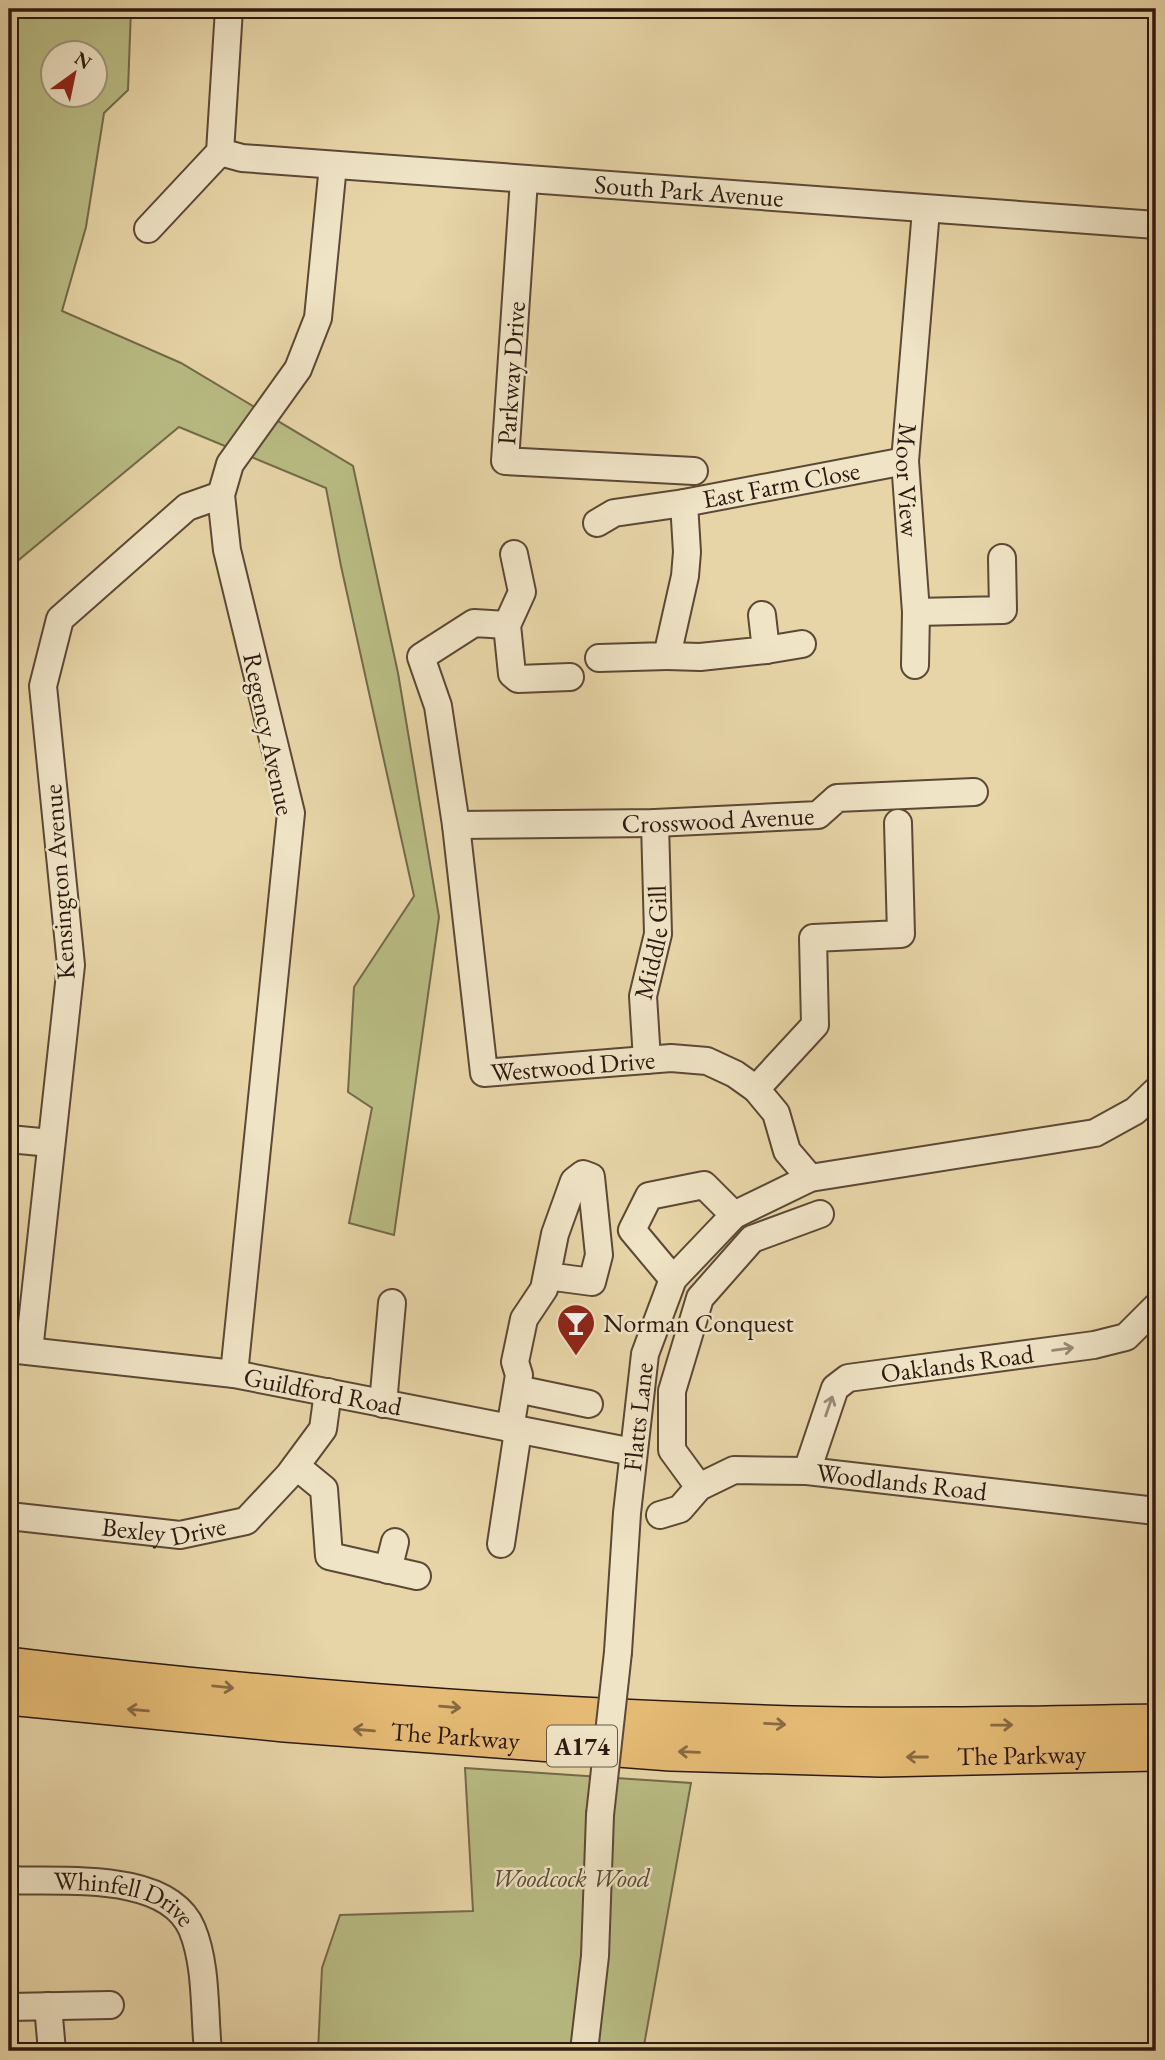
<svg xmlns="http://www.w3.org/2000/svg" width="1165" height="2060" font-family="'EB Garamond',serif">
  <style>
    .green { fill: #b9bc84; stroke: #736a4a; stroke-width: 2; fill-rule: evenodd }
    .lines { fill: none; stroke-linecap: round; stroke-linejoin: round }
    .minor-casing { stroke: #5c4836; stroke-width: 30 }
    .highway-casing { stroke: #2d1910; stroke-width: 40 }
    .minor { stroke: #efe4c6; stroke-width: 26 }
    .highway { stroke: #e4ba74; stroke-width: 37 }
    .minor-bridge-casing { stroke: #5c4836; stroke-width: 30; stroke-linecap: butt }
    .minor-bridge { stroke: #efe4c6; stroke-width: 26 }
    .oneway { stroke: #988974 }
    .oneway2 { stroke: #886a42 }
    .labels { text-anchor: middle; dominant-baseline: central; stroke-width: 5; stroke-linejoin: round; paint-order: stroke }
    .shield { fill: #efe4c6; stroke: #675647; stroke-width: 2 }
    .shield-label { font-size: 24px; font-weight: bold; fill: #2d1910 }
    .street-label { font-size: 26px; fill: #2d1910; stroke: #efe4c6 }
    .poi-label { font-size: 26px; fill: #2d1910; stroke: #efe4c6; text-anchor: start }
    .park-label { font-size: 26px; font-style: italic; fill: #574a33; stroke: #efe4c6 }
  </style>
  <rect width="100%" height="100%" fill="#e7d5a7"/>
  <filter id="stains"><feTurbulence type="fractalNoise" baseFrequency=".00286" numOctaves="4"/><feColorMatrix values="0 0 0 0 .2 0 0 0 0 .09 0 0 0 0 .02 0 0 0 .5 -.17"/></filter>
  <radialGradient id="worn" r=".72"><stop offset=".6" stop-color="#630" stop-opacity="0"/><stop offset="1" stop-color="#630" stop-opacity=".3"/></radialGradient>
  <!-- green -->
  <g class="green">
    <path d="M 9,9 L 131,9 L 128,90 L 104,113 L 86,227 L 62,311 L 181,363 L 353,466 L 398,673 L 439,917 L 394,1235 L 349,1223 L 372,1108 L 348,1092 L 354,987 L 414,896 L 341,566 L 326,488 L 179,427 L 9,568 ZM 52,52 L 94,52 L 94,94 L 52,94 Z"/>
    <path d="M 465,1768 L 691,1783 L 643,2051 L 318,2051 L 322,1968 L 340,1915 L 473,1911 Z"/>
  </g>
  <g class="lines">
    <defs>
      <g id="minor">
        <path id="s1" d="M 220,152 L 242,158 L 1156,225"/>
        <path d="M 524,180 L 505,461 L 694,471"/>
        <path id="s2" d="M 926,210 L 905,461 L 916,612 L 1003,610 L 1002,558"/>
        <path d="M 148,229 L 220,152 L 229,9"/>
        <path d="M 597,523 L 614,513 L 684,503"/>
        <path d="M 514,554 L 522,592 L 507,625 L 512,674 L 518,679 L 570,677"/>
        <path id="s3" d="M 507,625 L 474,623 L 421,657 L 438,706 L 456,825 L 484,1073 L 671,1058 L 707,1061 L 735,1074 L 756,1089 L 776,1113 L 787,1151 L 810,1178"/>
        <path d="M 766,650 L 802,644"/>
        <path d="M 667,656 L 700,657 L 766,650 L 762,615"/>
        <path id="s4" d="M 599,658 L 667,656 L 685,576 L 687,552 L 684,503 L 905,461"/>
        <path d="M 915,665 L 916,612"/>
        <path id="s5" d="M 456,825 L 655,823 L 818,815 L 837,798 L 974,792"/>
        <path id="s6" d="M 647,1060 L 643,996 L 658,934 L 655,823"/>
        <path d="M 756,1089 L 815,1025 L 813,938 L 901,934 L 898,823"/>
        <path d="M 9,1139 L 51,1143"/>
        <path d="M 673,1279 L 632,1230 L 649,1196 L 704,1185 L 734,1215"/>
        <path id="s7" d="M 9,1349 L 234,1374 L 633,1452"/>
        <path d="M 29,1351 L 71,965 L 43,686 L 60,619 L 187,507 L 221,495"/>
        <path d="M 234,1374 L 291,813 L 227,550 L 221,495 L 230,464 L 298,369 L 318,318 L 333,165"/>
        <path d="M 517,1389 L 589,1404"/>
        <path d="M 383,1404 L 392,1303"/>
        <path d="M 510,1429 L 519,1375 L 515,1362 L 524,1319 L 544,1289 L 555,1234 L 574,1181 L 583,1174 L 591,1177 L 599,1255 L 592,1282 L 547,1276"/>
        <path d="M 296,1466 L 324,1489 L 329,1556 L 417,1576"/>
        <path id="s8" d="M 807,1471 L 835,1388 L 848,1378 L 1094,1345 L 1126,1337 L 1156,1307"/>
        <path d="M 699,1487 L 672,1450 L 672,1391 L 700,1298 L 752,1239 L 820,1214"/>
        <path id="s9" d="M 660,1515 L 680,1509 L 699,1487 L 734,1470 L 807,1471 L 1156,1511"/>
        <path id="s10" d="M 9,1516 L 180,1535 L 246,1521 L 289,1475 L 323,1429 L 328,1392"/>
        <path d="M 501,1544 L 518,1431"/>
        <path d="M 388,1570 L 395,1542"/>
        <path id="s11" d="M 618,1652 L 627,1513 L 645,1354 L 673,1279 L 734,1215 L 810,1178 L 1095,1133 L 1135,1111 L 1156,1091"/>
        <path id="s12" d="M 9,1880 C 60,1883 167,1870 192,1929 C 207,1965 204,2012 208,2051"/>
        <path d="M 48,2006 L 52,2051"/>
        <path d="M 9,2007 L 110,2005"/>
        <path d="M 584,2051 L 595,1956 L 600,1815"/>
      </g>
      <g id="highway">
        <path d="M 9,1666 C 268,1698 531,1717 792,1725 C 914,1728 1035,1725 1156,1723"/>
        <path id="s13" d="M 9,1696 L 285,1723 L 671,1752 L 881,1758 L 1156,1752"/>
      </g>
    </defs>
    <!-- minor casing -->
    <use href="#minor" class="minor-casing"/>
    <!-- highway casing -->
    <use href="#highway" class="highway-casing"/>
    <!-- minor -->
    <use href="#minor" class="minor"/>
    <!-- highway -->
    <use href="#highway" class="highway"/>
    <defs>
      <path id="minor-bridge" d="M 600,1815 L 618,1652"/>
    </defs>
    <!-- minor-bridge casing -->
    <use href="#minor-bridge" class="minor-bridge-casing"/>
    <!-- minor-bridge -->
    <use href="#minor-bridge" class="minor-bridge"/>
  </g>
  <!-- one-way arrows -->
  <defs><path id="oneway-shaft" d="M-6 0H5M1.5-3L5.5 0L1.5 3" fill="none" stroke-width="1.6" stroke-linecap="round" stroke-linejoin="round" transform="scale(1.75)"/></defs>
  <g class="oneway">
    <use href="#oneway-shaft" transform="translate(1063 1349) rotate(-8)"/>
    <use href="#oneway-shaft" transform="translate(829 1406) rotate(-71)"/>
  </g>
  <g class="oneway2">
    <use href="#oneway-shaft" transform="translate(223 1687) rotate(6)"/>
    <use href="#oneway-shaft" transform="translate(450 1707) rotate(5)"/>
    <use href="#oneway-shaft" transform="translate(138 1710) rotate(-175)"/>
    <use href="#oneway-shaft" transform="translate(775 1724) rotate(3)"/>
    <use href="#oneway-shaft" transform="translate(1002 1725) rotate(-1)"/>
    <use href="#oneway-shaft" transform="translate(364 1730) rotate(-175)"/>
    <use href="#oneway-shaft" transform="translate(689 1752) rotate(-178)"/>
    <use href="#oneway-shaft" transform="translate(917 1757) rotate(180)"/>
  </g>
  <!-- icons -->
  <defs>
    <symbol id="bar-pin" viewBox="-11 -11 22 30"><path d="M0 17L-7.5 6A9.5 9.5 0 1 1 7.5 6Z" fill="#8f2418" stroke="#efe4c6"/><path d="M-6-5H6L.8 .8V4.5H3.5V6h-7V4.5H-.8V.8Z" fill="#fff"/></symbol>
  </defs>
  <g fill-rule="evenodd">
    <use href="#bar-pin" x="554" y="1301" width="44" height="60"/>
  </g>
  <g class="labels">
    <!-- shield labels -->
    <rect class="shield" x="547" y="1725.5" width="70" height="41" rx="5"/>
    <g class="shield-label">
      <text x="582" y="1746">A174</text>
    </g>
    <!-- street labels -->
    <g class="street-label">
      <text stroke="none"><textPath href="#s1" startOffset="471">South Park Avenue</textPath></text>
      <text transform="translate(511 373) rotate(-86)">Parkway Drive</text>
      <text stroke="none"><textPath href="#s2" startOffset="271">Moor View</textPath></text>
      <text stroke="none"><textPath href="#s4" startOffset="322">East Farm Close</textPath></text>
      <text transform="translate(269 734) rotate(78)">Regency Avenue</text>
      <text stroke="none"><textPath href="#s5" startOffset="262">Crosswood Avenue</textPath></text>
      <text transform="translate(59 882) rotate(-94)">Kensington Avenue</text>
      <text stroke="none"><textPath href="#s6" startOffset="119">Middle Gill</textPath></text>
      <text stroke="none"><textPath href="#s3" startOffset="607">Westwood Drive</textPath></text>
      <text stroke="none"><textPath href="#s8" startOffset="214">Oaklands Road</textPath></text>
      <text stroke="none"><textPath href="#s7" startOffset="317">Guildford Road</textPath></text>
      <text stroke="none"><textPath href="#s11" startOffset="236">Flatts Lane</textPath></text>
      <text stroke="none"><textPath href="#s9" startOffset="257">Woodlands Road</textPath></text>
      <text stroke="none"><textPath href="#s10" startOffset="156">Bexley Drive</textPath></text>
      <text stroke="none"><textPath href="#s13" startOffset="448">The Parkway</textPath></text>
      <text stroke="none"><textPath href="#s13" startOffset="1015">The Parkway</textPath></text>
      <text stroke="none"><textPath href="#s12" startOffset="119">Whinfell Drive</textPath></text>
    </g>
    <!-- poi labels -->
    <g class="poi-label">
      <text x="603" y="1323">Norman Conquest</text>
    </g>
    <!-- park labels -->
    <g class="park-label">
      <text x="571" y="1878">Woodcock Wood</text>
    </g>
  </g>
  <!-- margin -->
  <rect width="1165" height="2060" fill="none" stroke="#e7d5a7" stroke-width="35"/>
  <rect x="10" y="10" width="1144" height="2039" fill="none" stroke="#2d1910" stroke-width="3.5"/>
  <rect x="18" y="18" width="1130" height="2025" fill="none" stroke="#2d1910" stroke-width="2"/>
  <!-- north arrow -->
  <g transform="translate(74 74) rotate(33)"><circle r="33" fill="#efe4c6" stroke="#a1937d" stroke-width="2"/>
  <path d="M0-5L12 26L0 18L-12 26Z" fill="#8f2418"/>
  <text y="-10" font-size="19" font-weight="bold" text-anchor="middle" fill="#2d1910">N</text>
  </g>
  <rect width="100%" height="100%" filter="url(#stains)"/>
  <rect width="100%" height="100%" fill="url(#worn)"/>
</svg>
